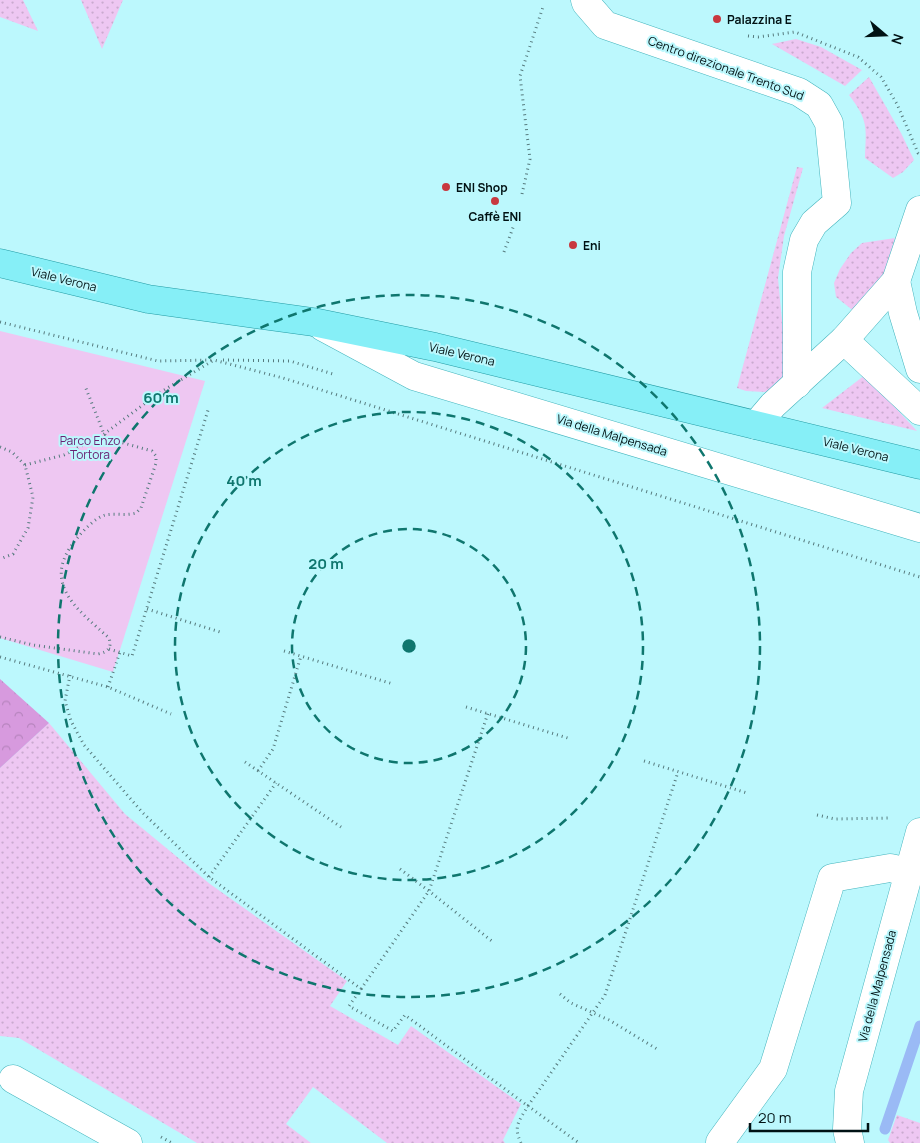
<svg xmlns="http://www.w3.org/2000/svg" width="920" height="1143" font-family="Manrope,sans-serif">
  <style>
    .grass { fill: url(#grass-dots) }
    .forest { fill: url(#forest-crowns) }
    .green { fill: #eec7f2 }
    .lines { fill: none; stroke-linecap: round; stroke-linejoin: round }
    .stream { stroke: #9abaf5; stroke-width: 11 }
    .minor-casing { stroke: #43b4bd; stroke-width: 29 }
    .major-casing { stroke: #239ba4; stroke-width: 29 }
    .path { stroke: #567b7e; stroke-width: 3; stroke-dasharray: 1 4; stroke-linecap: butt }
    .minor { stroke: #fff; stroke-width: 28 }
    .major { stroke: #86eff7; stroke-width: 28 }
    .ring { fill: none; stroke: #0f766e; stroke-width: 2.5; stroke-dasharray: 9 6 }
    .poi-dot { fill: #c8383f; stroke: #bcf8fd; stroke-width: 2 }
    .labels { text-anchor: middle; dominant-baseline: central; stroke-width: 4; stroke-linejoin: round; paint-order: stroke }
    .poi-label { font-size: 12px; font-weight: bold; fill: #001214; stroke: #bcf8fd; text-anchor: start }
    .street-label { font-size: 12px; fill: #001214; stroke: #bcf8fd }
    .park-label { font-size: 12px; fill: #692273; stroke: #bcf8fd }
    .centre { fill: #0f766e; stroke: #bcf8fd; stroke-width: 2.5 }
    .ring-label { font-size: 15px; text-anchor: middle; font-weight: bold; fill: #0f766e; stroke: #bcf8fd; stroke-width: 4; stroke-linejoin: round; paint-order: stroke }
  </style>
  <defs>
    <pattern id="grass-dots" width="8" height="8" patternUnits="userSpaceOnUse" patternTransform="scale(1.25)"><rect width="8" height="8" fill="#eec7f2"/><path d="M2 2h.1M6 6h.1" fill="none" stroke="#caaacf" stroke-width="1.8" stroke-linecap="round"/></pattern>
    <pattern id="forest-crowns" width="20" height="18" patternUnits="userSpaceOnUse" patternTransform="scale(1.25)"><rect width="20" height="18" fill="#d79ade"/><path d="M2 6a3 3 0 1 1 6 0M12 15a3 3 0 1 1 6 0" fill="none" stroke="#b784be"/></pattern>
  </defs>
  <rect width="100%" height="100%" fill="#bcf8fd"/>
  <!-- grass -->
  <g class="grass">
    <path d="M 0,0 L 23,0 L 38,31 L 0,17 Z"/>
    <path d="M 81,0 L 123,0 L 102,49 Z"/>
    <path d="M 796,39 L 821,47 L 862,70 L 845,86 L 772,44 Z"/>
    <path d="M 869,77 L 901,133 L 914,160 L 903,172 L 893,178 L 865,158 C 866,128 869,121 849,95 Z"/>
    <path d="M 797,167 L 803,168 L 784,236 L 778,278 L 783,331 L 788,366 L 780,382 L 766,392 L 746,391 L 737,388 Z"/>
    <path d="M 895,238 L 880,287 L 855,312 L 836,297 L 834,283 L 840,269 L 851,253 L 862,243 Z"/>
    <path d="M 865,375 L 917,431 L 822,408 Z"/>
    <path d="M 49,723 L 125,814 L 210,884 L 347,981 L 330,1006 L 398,1045 L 411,1026 L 521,1104 L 503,1140 L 505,1143 L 387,1143 L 313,1087 L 286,1124 L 311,1143 L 197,1143 L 19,1038 L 0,1036 L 0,768 Z"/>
    <path d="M 897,1115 L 920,1123 L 920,1143 L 890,1143 L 888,1140 Z"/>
  </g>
  <!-- forest -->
  <path class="forest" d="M 0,679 L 49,723 L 0,768 Z"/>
  <!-- green -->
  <path class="green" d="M 0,331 L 205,381 L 113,672 L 0,638 Z"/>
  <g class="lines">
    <!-- stream -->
    <path class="stream" d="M 885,1129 L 920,1026"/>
    <defs>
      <g id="minor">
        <path d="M 585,0 L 586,3 L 605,25 L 799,92 L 819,105 L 829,123 L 837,203 L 814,223 L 804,240 L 797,272 L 797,384"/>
        <path d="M 896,281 L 903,313 L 920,369"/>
        <path d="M 323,327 L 414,376 L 920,528"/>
        <path d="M 844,340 L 920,411"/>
        <path d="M 756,425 L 773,405 L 844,340 L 896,281 L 920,210"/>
        <path d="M 13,1079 L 128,1143"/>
        <path d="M 721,1143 L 720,1142 L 773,1069 L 832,878 L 890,868 L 909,872"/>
        <path d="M 850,1143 L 847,1129 L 849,1091 L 920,832"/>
      </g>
      <path id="major" d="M 0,263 L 148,299 L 313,322 L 435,347 L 920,465"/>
    </defs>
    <!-- minor casing -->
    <use href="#minor" class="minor-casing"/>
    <!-- major casing -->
    <use href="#major" class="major-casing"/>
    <!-- path -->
    <g class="path">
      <path d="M 748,36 L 758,37 L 795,32 L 858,57 L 881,77 L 897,104 L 918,153 L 920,154"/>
      <path d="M 522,194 L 530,159 L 520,76 L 543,7"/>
      <path d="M 504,252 L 514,225"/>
      <path d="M 0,322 L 158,361 L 212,360"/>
      <path d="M 223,360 L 290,361 L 333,374"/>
      <path d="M 0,447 L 12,452 L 25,465 L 33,497 L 28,528 L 13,554 L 0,559"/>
      <path d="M 25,465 L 64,455 L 104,434 L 159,393 L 214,360 L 283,378 L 920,577"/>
      <path d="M 147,609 L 220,632"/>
      <path d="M 0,637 L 33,645 L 98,654 C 108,652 112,648 109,638 C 76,608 39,582 78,537 C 85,529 95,518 105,515 C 115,513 126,516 136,513 L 141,508 L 156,463 L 156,456 L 152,451 L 109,439 L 104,434 L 85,386"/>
      <path d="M 109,649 L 132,656 L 209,407"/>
      <path d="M 284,651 L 393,684"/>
      <path d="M 0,657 L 108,687 L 171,714"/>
      <path d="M 70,675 L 65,701 L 71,721 L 84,745 L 142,812 L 209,877 L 361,989 L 349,1006 L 393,1031 L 405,1015 L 528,1106 L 605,995 L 678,772"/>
      <path d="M 108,687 L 120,652"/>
      <path d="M 466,707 L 571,739"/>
      <path d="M 644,761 L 747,793"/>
      <path d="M 245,762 L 341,827"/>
      <path d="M 258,771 L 273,749 L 301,656"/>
      <path d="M 817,815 L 835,819 L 890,818"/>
      <path d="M 400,869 L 429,891 L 493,942"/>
      <path d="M 209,877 L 276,783"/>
      <path d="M 361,989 L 429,891 L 488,713"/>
      <path d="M 560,994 L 571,1003 L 609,1020 L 657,1049"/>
      <path d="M 161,1137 L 172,1143"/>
      <path d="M 521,1143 C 513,1126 519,1121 528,1106 L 579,1143"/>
    </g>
    <!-- minor -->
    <use href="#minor" class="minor"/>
    <!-- major -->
    <use href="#major" class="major"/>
  </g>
  <!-- distance rings -->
  <g class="ring">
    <circle cx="409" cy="646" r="117"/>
    <circle cx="409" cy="646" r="234"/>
    <circle cx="409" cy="646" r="351"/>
  </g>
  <!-- markers -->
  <g class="poi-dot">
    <circle cx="717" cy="19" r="5"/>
    <circle cx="446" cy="187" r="5"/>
    <circle cx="495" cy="201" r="5"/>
    <circle cx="573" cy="245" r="5"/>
  </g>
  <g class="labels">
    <!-- poi labels -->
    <g class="poi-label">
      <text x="727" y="19">Palazzina E</text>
      <text x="456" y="187">ENI Shop</text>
      <text x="495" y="216" text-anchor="middle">Caffè ENI</text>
      <text x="583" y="245">Eni</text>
    </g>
    <!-- street labels -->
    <g class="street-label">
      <text transform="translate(726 68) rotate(20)">Centro direzionale Trento Sud</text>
      <text transform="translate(64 279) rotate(14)">Viale Verona</text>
      <text transform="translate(462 354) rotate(13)">Viale Verona</text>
      <text transform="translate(612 435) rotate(17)">Via della Malpensada</text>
      <text transform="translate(856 449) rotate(14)">Viale Verona</text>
      <text transform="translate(877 986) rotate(-75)">Via della Malpensada</text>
    </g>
    <!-- park labels -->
    <g class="park-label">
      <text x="90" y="440">Parco Enzo<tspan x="90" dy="14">Tortora</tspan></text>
    </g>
  </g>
  <circle cx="409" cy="646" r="8" class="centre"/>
  <g class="ring-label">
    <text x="161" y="403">60 m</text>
    <text x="244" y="486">40 m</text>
    <text x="326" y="569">20 m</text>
  </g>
  <!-- north arrow -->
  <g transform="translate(885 35) rotate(109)" stroke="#bcf8fd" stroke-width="4" paint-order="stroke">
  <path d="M0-4L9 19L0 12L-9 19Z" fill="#001214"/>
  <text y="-8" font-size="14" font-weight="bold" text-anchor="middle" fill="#001214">N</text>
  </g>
  <!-- scale -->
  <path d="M750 1123v8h118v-8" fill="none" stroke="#001214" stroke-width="2.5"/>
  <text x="758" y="1123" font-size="15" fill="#001214" stroke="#bcf8fd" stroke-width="4" paint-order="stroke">20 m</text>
</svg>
